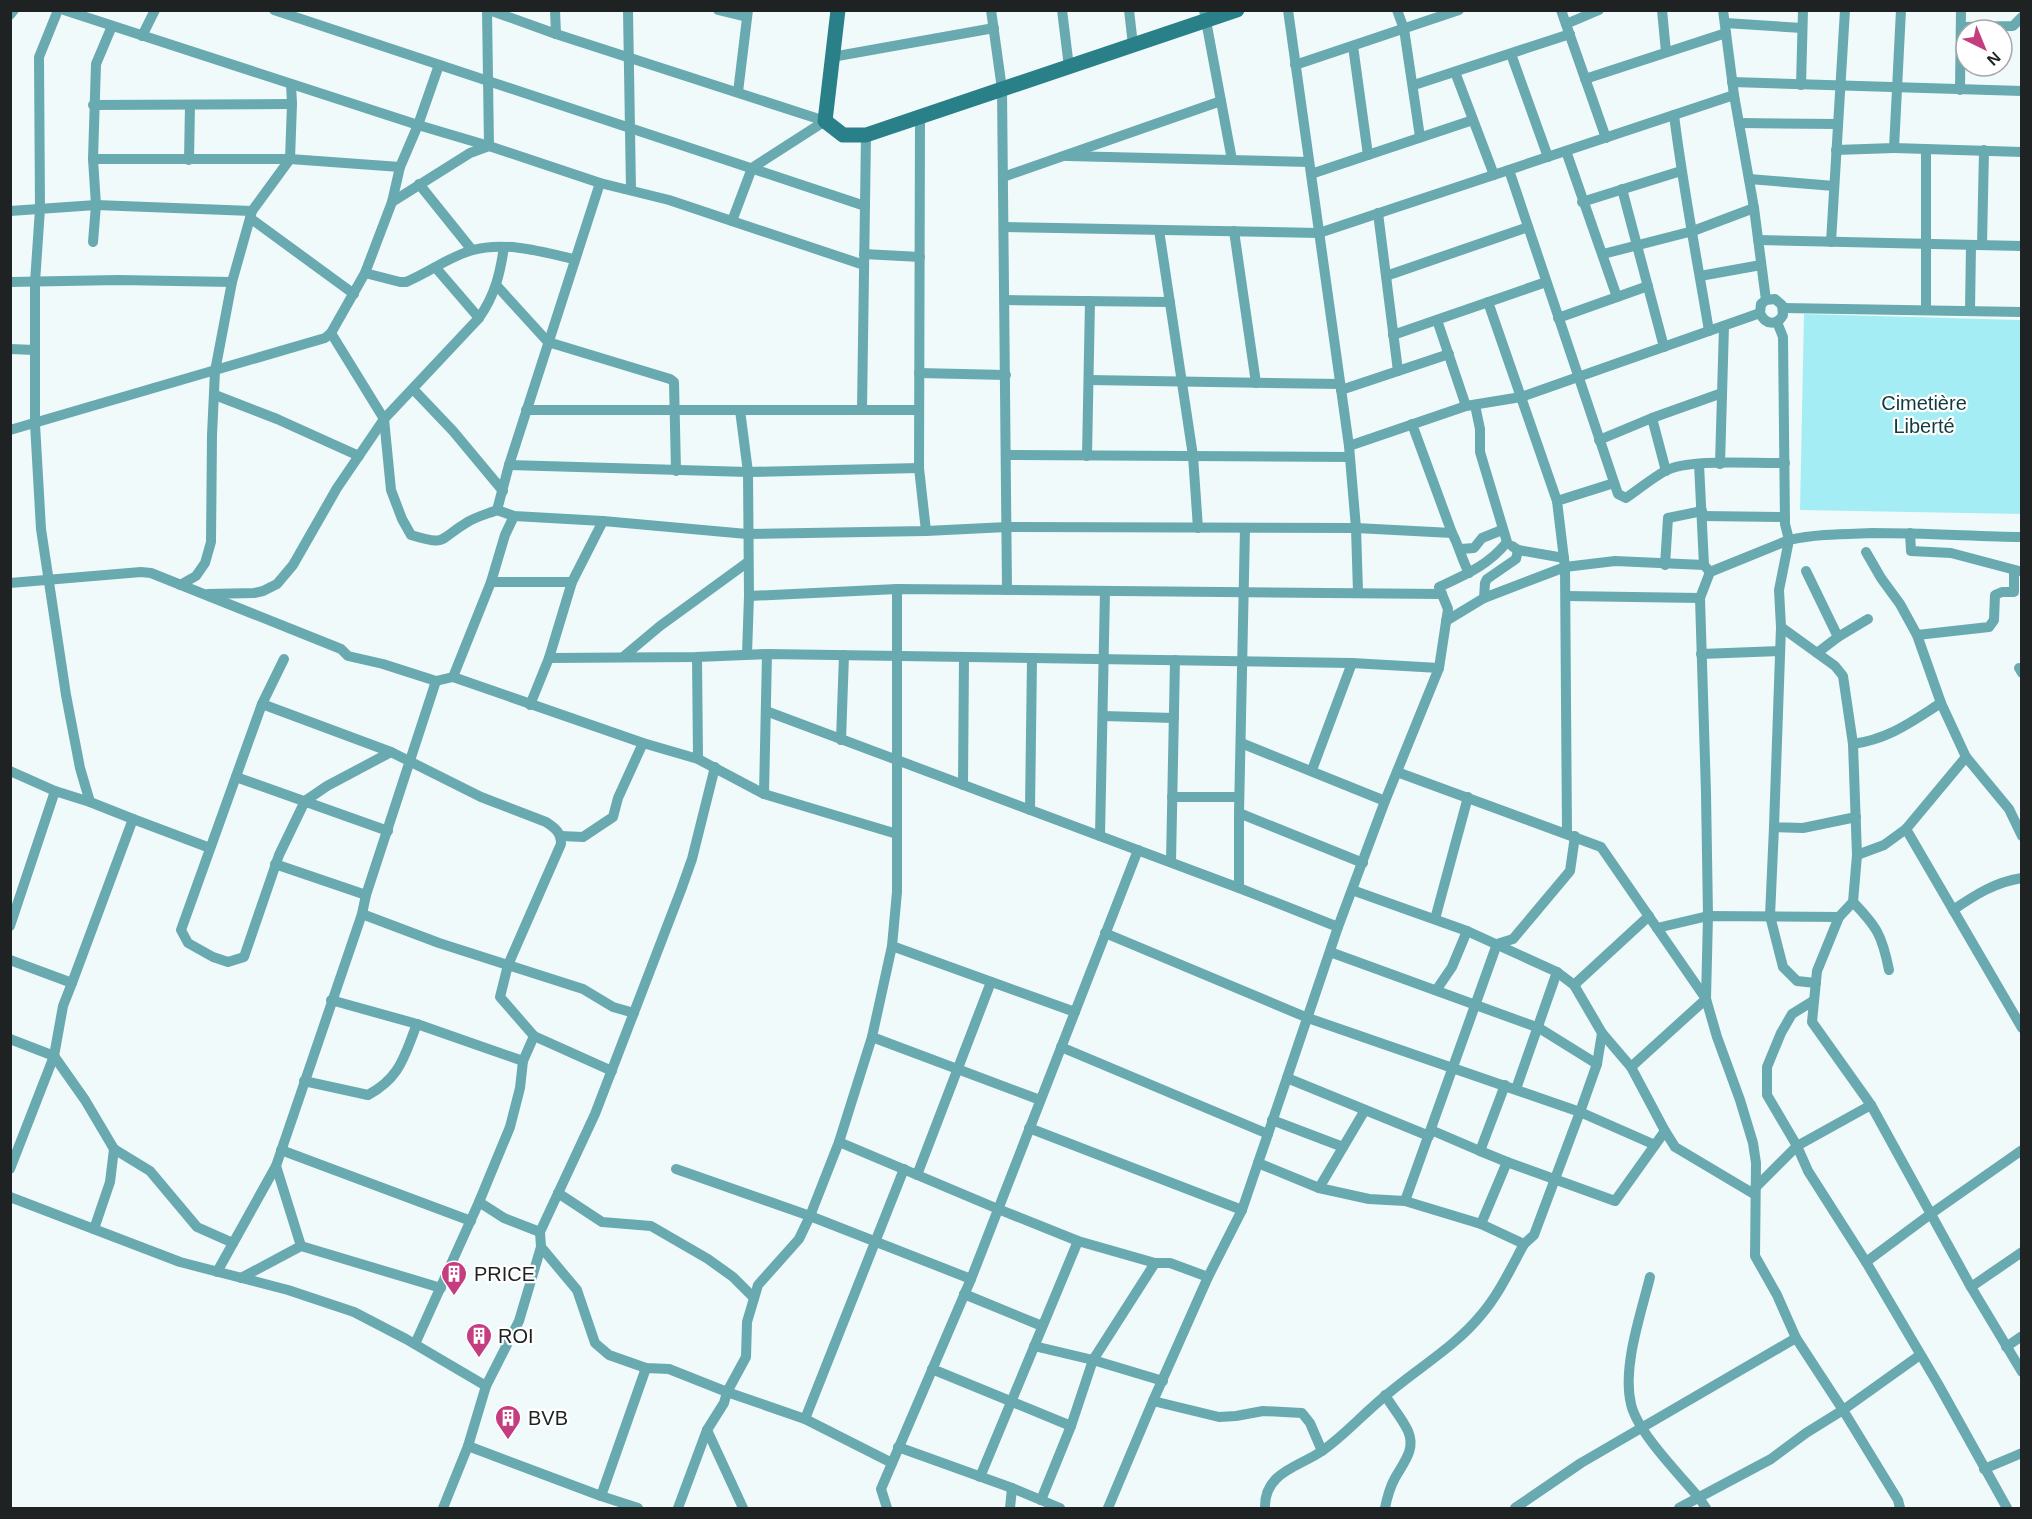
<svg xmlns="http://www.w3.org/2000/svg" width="2032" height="1519" font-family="Arial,sans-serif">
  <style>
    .green { fill: #a5edf4 }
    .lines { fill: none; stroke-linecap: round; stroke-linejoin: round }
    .street { stroke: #69aab0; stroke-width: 10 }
    .secondary { stroke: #2a8088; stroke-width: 15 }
    .labels { text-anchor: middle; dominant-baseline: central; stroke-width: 4.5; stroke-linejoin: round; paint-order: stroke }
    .park-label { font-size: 20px; fill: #0f3b3f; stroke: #fff }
    .poi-label { font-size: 20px; fill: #1f2222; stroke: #fff; text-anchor: start }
  </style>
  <rect width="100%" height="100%" fill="#f0fafb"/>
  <!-- green -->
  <path class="green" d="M 1804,314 L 2021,320 L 2021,514 L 1800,510 Z"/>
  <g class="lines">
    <!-- street -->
    <g class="street">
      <path d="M 58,10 L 39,57 L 40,209 L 35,282 L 35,424 L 41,529 L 66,695 L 80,768 L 90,802 L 133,819 L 72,983"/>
      <path d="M 64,10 L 418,125 L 489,146 L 600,183 L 669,200 L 864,265"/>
      <path d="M 274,10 L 865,206"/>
      <path d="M 487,10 L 489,146"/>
      <path d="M 489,10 L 556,34 L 825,121"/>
      <path d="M 555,10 L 556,34"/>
      <path d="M 628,10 L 631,190"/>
      <path d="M 718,10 L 747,17"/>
      <path d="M 991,10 L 1002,89 L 1007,590"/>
      <path d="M 1062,10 L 1069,67"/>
      <path d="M 1129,10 L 1133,45"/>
      <path d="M 1204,10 L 1232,160"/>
      <path d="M 1288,10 L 1349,446 L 1356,528 L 1358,592"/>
      <path d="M 1397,10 L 1404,29 L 1420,137"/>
      <path d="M 1561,10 L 1606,138"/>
      <path d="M 1662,10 L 1666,52"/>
      <path d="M 1723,10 L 1734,95 L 1754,208 L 1766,300 L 1761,304 L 1760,313 C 1765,325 1777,326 1783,315 L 1782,305 L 1775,299 L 1766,300"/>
      <path d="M 10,15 L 14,10"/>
      <path d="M 1725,23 L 1802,28"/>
      <path d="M 1566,24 L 1599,10"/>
      <path d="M 1961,27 L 2013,26 L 2022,17"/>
      <path d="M 142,36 L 155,10"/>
      <path d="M 1353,46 L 1368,155"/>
      <path d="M 1511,54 L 1548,157"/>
      <path d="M 832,57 L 994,28"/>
      <path d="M 1295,65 L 1459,10"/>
      <path d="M 1455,72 L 1494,175"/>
      <path d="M 1585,79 L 1726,33"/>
      <path d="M 1732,82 L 2022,91"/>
      <path d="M 1414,85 L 1570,34"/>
      <path d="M 1801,85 L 1803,10"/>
      <path d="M 1960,90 L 1961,10"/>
      <path d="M 738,92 L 748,10"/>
      <path d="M 93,105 L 292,104"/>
      <path d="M 1674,115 C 1683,188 1697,259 1709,331"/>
      <path d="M 920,117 L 919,468 L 926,531"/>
      <path d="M 1739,123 L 1837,124"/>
      <path d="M 1894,148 L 2022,152"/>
      <path d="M 1836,150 L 1894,148 L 1901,10"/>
      <path d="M 1566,151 L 1617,297"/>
      <path d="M 1067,156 L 1309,162"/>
      <path d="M 93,159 L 290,159 L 400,167"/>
      <path d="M 189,160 L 190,105"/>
      <path d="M 1509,170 L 1618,494 L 1626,498 C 1639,489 1651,479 1665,471 C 1690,458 1755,464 1785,463"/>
      <path d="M 1311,174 L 1473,120"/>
      <path d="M 1003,177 L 1221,101"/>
      <path d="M 1749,179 L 1834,186"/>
      <path d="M 600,183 L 509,465 L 497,510 L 514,516 L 603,521 L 747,534 L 926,531 L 1007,527 L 1356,528 L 1452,533"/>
      <path d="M 419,184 L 472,250"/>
      <path d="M 1622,189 L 1664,347"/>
      <path d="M 392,202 L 470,153 L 489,146"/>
      <path d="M 1582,202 L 1681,171"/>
      <path d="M 10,211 L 96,205 L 252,211"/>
      <path d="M 1378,213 L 1398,371"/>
      <path d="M 250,218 L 354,294"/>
      <path d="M 732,221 L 752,168 L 825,121"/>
      <path d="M 1004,227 L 1319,233 L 1734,95"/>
      <path d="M 1159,230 L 1193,456 L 1198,528"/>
      <path d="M 1234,231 L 1256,383"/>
      <path d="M 1758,240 L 2022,246"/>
      <path d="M 93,242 L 96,205 L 93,159 L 96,64 L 112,26"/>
      <path d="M 1831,242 L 1845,10"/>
      <path d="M 1982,245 L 1984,150"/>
      <path d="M 864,254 L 920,257"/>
      <path d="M 1603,254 L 1693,231 L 1754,208"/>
      <path d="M 436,268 L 479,318"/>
      <path d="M 365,273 L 400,282 L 406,282 C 428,273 452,255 473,250 C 505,241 543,252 574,259"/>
      <path d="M 1386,276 L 1528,227"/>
      <path d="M 1700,276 L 1761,265"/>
      <path d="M 10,282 L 119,280 L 232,282"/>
      <path d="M 497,286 L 548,342 L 670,379 L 674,382 L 676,471"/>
      <path d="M 1005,300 L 1170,302"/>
      <path d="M 1488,302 L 1557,501"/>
      <path d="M 1783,308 L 2022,312"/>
      <path d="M 1926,310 L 1926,149"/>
      <path d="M 1970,311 L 1971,245"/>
      <path d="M 1558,318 L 1648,286"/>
      <path d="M 1437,320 L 1466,406"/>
      <path d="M 331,333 L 384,419 L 391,490 L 402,519 L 411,535 C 447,546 438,540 466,523 C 475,517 487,514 497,510"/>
      <path d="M 1393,335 L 1546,282"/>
      <path d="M 10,349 L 35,350"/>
      <path d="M 919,373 L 1006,375"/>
      <path d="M 1089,380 L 1340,384"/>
      <path d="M 413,389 L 453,431 L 503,491"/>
      <path d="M 1341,390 L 1449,354"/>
      <path d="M 215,395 L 277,419 L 359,456"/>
      <path d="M 526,410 L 919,410"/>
      <path d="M 740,410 L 748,472 L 749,596 L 747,654"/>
      <path d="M 862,410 L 866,135"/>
      <path d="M 1652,418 L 1666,471"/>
      <path d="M 1412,424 L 1452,533 C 1459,546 1462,560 1469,573"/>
      <path d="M 10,430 L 325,338 L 331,333 L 365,273 L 392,202 L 400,167 L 418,125 L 439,65"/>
      <path d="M 1599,440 L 1652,418 L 1722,393"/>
      <path d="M 1349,446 L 1466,406 L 1521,397 L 1760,313"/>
      <path d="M 1007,455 L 1349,457"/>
      <path d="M 1087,456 L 1090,301"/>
      <path d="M 1699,464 L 1704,565 L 1710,572 L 1700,598 L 1706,793 L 1708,916 L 1706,999 L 1717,1037 L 1740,1100 L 1753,1143 L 1756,1163 L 1755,1256 L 1777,1295 L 1796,1338"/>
      <path d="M 1720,464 L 1724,326"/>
      <path d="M 509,465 L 748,472 L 919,468"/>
      <path d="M 1614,483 L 1557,501 L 1565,567 L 1615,561 L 1704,565"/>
      <path d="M 1702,516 L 1785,517"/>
      <path d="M 1910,533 L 1911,551 L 1951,553 L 2019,571"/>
      <path d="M 1512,546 L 1518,550 L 1564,558"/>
      <path d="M 1461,549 L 1474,548 L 1482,538 L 1502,530"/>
      <path d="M 1866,552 L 1881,578 L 1900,604 L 1917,635 L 1941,703 L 1966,757 L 2009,809 L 2022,836"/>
      <path d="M 1665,565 L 1668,518 L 1702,511"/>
      <path d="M 1806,571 L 1838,637"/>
      <path d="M 1710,572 L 1789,540 L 1785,524 L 1783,337 L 1777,322"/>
      <path d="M 491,582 L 572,582"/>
      <path d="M 10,583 L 141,572 L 151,573 L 341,649 L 348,656 L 383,664 L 436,681 L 453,677 L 643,743 L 698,759 L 764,794 L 767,654"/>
      <path d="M 180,585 L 196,576 L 205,563 L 211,542 L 212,435 L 215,371 L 232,282 L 252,211 L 290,159 L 292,104 L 291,84"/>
      <path d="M 208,594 L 254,593 L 263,591 L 277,584 L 293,565 L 337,488 L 384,419 L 479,318 C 495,295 500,274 504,247"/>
      <path d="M 749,596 L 897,589 L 1442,594"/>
      <path d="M 1566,596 L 1700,598"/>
      <path d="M 1484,598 L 1485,583 L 1487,579 L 1516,559 L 1518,550"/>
      <path d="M 1446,621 L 1484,598 L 1565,567 L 1567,833"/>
      <path d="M 1781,627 L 1835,666 L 1843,676 L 1853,744 L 1857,855 L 1884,845 L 1906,829 L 1966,757"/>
      <path d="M 1917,635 L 1989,627 L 1994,620 L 1995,595 L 2002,592 L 2014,592 L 2014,571"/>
      <path d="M 1817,653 L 1838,637 L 1868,619"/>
      <path d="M 1701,654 L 1780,651"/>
      <path d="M 623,657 L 660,626 L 748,562"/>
      <path d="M 697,657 L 698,759"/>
      <path d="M 549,658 L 697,657 L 767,654 L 1352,663 L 1439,668"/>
      <path d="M 284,659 L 262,704 L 181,930 L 188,943 L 213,957 L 228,962 L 244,957 L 279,855 L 305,801 L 327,786 L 391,752"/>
      <path d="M 2019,668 L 2022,673"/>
      <path d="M 453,677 L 491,582 L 505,535 L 514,516"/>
      <path d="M 262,704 L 391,752 L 481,797 L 546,822 C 555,828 561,832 561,844 L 508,965 L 500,997 L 534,1036 L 523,1061 L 520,1088 L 510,1127 L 479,1202 L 504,1218 L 540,1232"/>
      <path d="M 530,705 L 549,658 L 572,582 L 603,521"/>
      <path d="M 766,711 L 1239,888 L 1338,927"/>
      <path d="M 1103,716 L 1174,718"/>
      <path d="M 841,740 L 844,655"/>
      <path d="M 1241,743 L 1385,801"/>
      <path d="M 1853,744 C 1889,739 1911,722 1941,703"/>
      <path d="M 1312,770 L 1352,663"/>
      <path d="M 10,771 L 55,791 L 90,802"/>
      <path d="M 236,777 L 388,831"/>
      <path d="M 963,785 L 964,657"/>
      <path d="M 764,794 L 897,834"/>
      <path d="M 1172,797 L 1239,797"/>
      <path d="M 1030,810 L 1032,658"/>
      <path d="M 1239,813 L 1363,863"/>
      <path d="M 1856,817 L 1803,828 L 1774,827 L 1781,627 L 1779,590 L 1789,540 C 1816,534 1844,534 1872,533 C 1922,533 1972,536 2022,537"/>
      <path d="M 133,819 L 210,848"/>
      <path d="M 1774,827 L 1770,916 L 1783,967 L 1797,981 L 1816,983"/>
      <path d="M 1906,829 L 2022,1028"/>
      <path d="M 561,836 L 583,837 L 613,817 L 618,798 L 643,743"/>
      <path d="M 1100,836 L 1105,591"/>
      <path d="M 1171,862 L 1175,660"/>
      <path d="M 275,864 L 366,895"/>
      <path d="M 1239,888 L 1239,813 L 1245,528"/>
      <path d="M 1352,890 L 1467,931 L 1557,972 L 1574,985 L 1602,1033 L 1631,1067 L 1706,999 L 1601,847 L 1397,772"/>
      <path d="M 1853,902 C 1877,927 1882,935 1889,970"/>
      <path d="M 1953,910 C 1975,895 1995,882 2022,878"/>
      <path d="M 362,914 L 439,943 L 583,989 L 613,1007 L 634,1013"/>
      <path d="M 1839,917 L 1817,971 L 1812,1022 L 1871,1105 L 1971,1287 L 2022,1372"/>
      <path d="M 1435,919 L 1468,797"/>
      <path d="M 10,926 L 55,791"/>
      <path d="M 1657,928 L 1708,916 L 1839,917 L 1853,902 L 1857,855"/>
      <path d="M 1105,933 L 1308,1018 L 1580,1112 L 1597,1064 L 1602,1033"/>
      <path d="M 892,946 L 1075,1012"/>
      <path d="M 1330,952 L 1539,1028 L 1597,1064"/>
      <path d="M 10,960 L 72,983 L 63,1006 L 54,1056 L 10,1169"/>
      <path d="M 1574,985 L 1649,916"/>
      <path d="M 1437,989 L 1452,967 L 1467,931"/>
      <path d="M 331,1000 L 417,1024 L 523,1061"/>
      <path d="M 534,1036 L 612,1071"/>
      <path d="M 872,1037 L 1040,1100"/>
      <path d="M 10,1039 L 54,1056 L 85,1100 L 114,1149 L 110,1182 L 94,1229"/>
      <path d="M 1061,1047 L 1268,1134 L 1338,927 L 1385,801 L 1439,668 L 1448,609 L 1439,587 C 1465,575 1489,565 1507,542 L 1480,452 L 1480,429 L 1475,405"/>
      <path d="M 1631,1067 L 1665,1131 L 1675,1147 L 1754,1194"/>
      <path d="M 1287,1078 L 1429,1136"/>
      <path d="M 304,1081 L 368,1095 C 401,1077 404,1056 417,1024"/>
      <path d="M 1516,1089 L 1557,972"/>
      <path d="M 1871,1105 L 1797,1146 L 1808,1171 L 1866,1262 L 1938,1384 L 2007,1508"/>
      <path d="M 1272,1120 L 1343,1147"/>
      <path d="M 1029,1128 L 1242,1210"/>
      <path d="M 1431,1130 L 1480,1151 L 1505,1085"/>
      <path d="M 1268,1134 L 1258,1163 L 1319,1188 L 1369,1199 L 1405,1201 L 1497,944 L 1513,939 L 1570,871 L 1575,836"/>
      <path d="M 839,1142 L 998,1209 L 1078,1241 L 1155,1263 L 1170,1263 L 1208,1277"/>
      <path d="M 114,1149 L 150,1171 L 197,1227 L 233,1243"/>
      <path d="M 281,1150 L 471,1221"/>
      <path d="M 1480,1151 L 1507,1162"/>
      <path d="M 276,1166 L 301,1246"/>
      <path d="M 676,1169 L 810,1216 L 971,1279"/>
      <path d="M 917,1175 L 991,982"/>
      <path d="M 1319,1188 L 1365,1110"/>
      <path d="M 1755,1188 L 1797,1146 L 1767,1095 L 1767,1067 L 1781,1033 L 1792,1014 L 1813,1001"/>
      <path d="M 558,1193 L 602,1222 L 651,1226 L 708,1259 L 733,1277 L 754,1298"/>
      <path d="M 10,1197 L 180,1262 L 288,1290 L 354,1312 L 406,1339 L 486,1386"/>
      <path d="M 1405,1201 L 1481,1224 L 1524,1244"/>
      <path d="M 1481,1224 L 1507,1162 L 1615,1201 L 1665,1131"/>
      <path d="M 541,1247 L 577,1290 L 595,1343 L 609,1355 L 646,1368 L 669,1369 L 727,1392 L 805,1419 L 892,1463"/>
      <path d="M 1866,1262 L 1932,1213 L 2022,1150"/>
      <path d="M 217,1272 L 276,1166 L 362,914 L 366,895 L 436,681"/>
      <path d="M 1650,1277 C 1641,1314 1622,1367 1631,1404 C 1637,1432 1680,1475 1699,1498 L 1706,1508"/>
      <path d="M 241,1278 L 301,1246 L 441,1288"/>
      <path d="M 1971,1287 L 2022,1252"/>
      <path d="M 964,1294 L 1042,1326"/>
      <path d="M 415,1344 L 479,1202"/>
      <path d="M 1034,1346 L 1093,1360 L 1163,1381"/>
      <path d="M 2006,1347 L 2022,1336"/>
      <path d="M 932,1369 L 1071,1426"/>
      <path d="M 1385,1395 C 1392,1407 1402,1418 1408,1431 C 1416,1449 1404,1462 1395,1478 C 1390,1487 1387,1498 1385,1508"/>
      <path d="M 1153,1401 L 1219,1417 L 1236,1416 L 1263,1411 L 1302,1413 L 1310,1423 L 1322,1451"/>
      <path d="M 805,1419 L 904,1169"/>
      <path d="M 707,1430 L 743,1508"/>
      <path d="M 468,1446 L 601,1496"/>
      <path d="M 898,1447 L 1012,1488 L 1060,1508"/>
      <path d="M 1984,1469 L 2022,1453"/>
      <path d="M 980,1477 L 1078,1241"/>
      <path d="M 1041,1500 L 1071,1426 L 1093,1360 L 1155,1263"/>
      <path d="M 443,1508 L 468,1446 L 486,1386 L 519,1321 L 541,1247 L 540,1232 L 595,1114 L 681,890 L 692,859 L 715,767"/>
      <path d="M 638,1508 L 601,1496 L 646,1368"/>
      <path d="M 678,1508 L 707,1430 L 724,1403 L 727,1392 L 746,1357 L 747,1322 L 758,1285 L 799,1239 L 810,1216 L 839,1142 L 872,1037 L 892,946 L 897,892 L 897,589"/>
      <path d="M 887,1508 L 881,1489 L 971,1279 L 1138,850"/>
      <path d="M 1010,1508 L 1012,1488"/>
      <path d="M 1108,1508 L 1153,1401 L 1208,1277 L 1242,1210 L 1258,1163"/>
      <path d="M 1265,1508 C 1264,1472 1299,1467 1322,1451 C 1344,1436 1363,1414 1384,1397 C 1416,1369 1454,1348 1481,1315 C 1499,1294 1511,1268 1524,1244 L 1534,1235 L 1580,1112 L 1655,1145"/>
      <path d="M 1515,1508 L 1581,1463 L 1796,1338 L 1843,1410 L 1806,1433 L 1771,1459 L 1679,1508"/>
      <path d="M 1900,1508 L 1898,1500 L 1843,1410 L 1920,1355"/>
    </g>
    <!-- secondary -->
    <path class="secondary" d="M 838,10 L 825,121 L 843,135 L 866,135 L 1237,10"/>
  </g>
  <!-- icons -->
  <defs>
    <symbol id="building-pin" viewBox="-11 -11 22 30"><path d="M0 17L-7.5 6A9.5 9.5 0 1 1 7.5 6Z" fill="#c33d7f" stroke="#fff"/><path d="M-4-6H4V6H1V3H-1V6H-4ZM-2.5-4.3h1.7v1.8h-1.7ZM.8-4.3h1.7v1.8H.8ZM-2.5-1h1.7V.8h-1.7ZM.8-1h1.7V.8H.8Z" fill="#fff"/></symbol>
  </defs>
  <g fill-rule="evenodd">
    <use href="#building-pin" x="439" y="1259" width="30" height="40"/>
    <use href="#building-pin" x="464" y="1321" width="30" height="40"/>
    <use href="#building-pin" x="493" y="1403" width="30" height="40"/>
  </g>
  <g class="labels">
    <!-- park labels -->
    <g class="park-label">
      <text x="1924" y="403">Cimetière<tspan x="1924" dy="23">Liberté</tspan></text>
    </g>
    <!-- poi labels -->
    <g class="poi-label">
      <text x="474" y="1274">PRICE</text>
      <text x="498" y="1336">ROI</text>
      <text x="528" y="1418">BVB</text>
    </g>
  </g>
  <!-- border -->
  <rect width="2032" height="1519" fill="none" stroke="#1f2222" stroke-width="24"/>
  <!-- north arrow -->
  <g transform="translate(1984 48) rotate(137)"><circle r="28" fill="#ffffff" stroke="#a5a7a7" stroke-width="1.5"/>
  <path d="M0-4.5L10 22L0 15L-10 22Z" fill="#c33d7f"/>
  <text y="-9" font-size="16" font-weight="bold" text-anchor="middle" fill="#1f2222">N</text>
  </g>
</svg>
